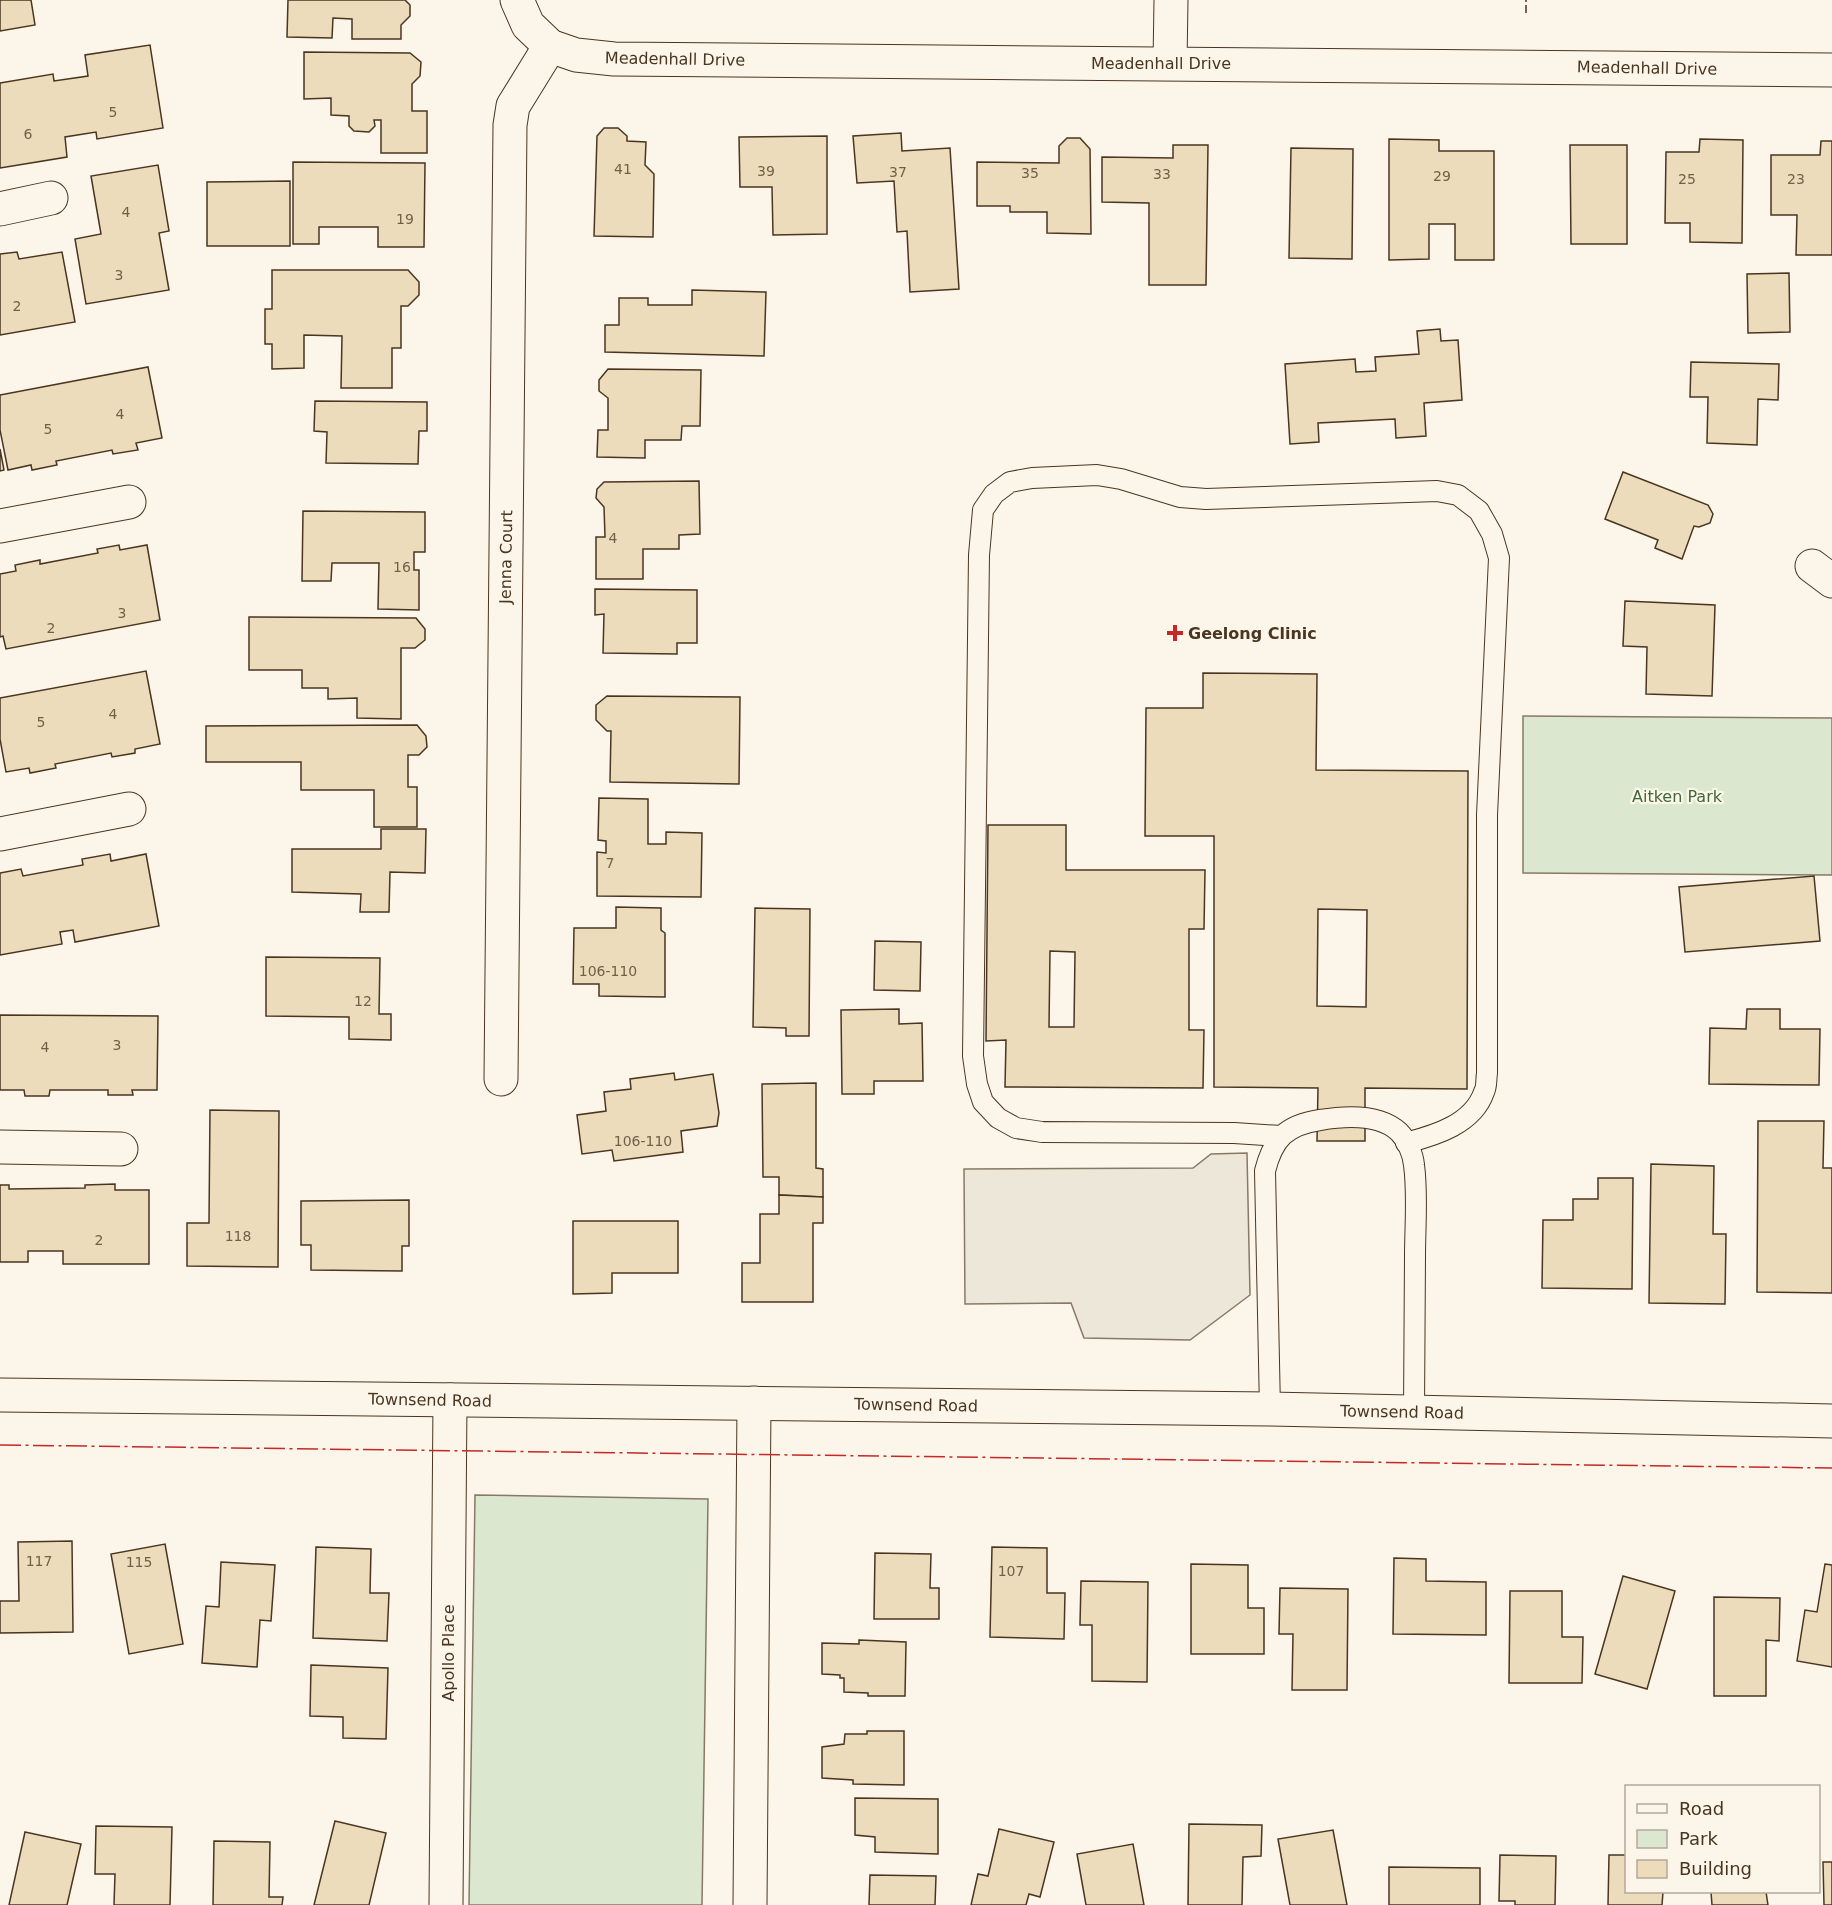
<svg xmlns="http://www.w3.org/2000/svg" width="1832" height="1905" font-family="'DejaVu Sans',sans-serif">
  <style>
    .green { fill: #dce7d0; stroke: #887966; stroke-width: 1.5 }
    .parking { fill: #ede7d9; stroke: #887966; stroke-width: 1.5 }
    .building { fill: #ecdcbc; stroke: #4a3520; stroke-width: 1.5; fill-rule: evenodd }
    .lines { fill: none; stroke-linecap: round; stroke-linejoin: round }
    .service-casing { stroke: #4a3520; stroke-width: 22 }
    .minor-casing { stroke: #4a3520; stroke-width: 35 }
    .tertiary-casing { stroke: #4a3520; stroke-width: 35 }
    .secondary-casing { stroke: #4a3520; stroke-width: 35 }
    .service { stroke: #fbf6e9; stroke-width: 20 }
    .minor { stroke: #fbf6e9; stroke-width: 33 }
    .tertiary { stroke: #fbf6e9; stroke-width: 33 }
    .secondary { stroke: #fbf6e9; stroke-width: 33 }
    .fence { stroke: #4a3520; stroke-width: 1.5; stroke-dasharray: 8 3; stroke-linecap: butt }
    .power { stroke: #c62828; stroke-width: 1.5; stroke-dasharray: 21 4.5 3 4.5; stroke-linecap: butt }
    .poi-dot { fill: #c62828; stroke: #fbf6e9; stroke-width: 2 }
    .labels { text-anchor: middle; dominant-baseline: central; stroke-width: 4.5; stroke-linejoin: round; paint-order: stroke }
    .number-label { font-size: 14px; fill: #725f47 }
    .street-label { font-size: 16px; fill: #4a3520; stroke: #fbf6e9 }
    .poi-label { font-size: 16px; font-weight: bold; fill: #4a3520; stroke: #fbf6e9; text-anchor: start }
    .park-label { font-size: 16px; fill: #436837; stroke: #fbf6e9 }
  </style>
  <rect width="100%" height="100%" fill="#fbf6e9"/>
  <!-- green -->
  <g class="green">
    <path d="M 1523,716 L 1832,718 L 1832,875 L 1523,873 Z"/>
    <path d="M 475,1495 L 708,1499 L 702,1905 L 469,1905 Z"/>
  </g>
  <!-- parking -->
  <path class="parking" d="M 1247,1153 L 1250,1295 L 1190,1340 L 1084,1338 L 1071,1303 L 965,1304 L 964,1169 L 1193,1168 L 1211,1154 Z"/>
  <!-- building -->
  <g class="building">
    <path d="M 0,0 L 31,0 L 35,25 L 0,31 Z"/>
    <path d="M 288,0 L 405,0 L 410,5 L 410,16 L 401,25 L 401,39 L 352,39 L 352,19 L 333,18 L 332,38 L 287,37 Z"/>
    <path d="M 150,45 L 163,128 L 97,139 L 96,132 L 65,137 L 67,157 L 0,168 L 0,83 L 53,74 L 54,81 L 88,76 L 85,55 Z"/>
    <path d="M 304,52 L 410,53 L 421,62 L 420,76 L 412,84 L 412,111 L 427,111 L 427,153 L 381,153 L 381,120 L 374,120 L 375,126 L 369,132 L 354,131 L 349,126 L 349,116 L 331,115 L 331,98 L 304,99 Z"/>
    <path d="M 604,128 L 618,128 L 627,136 L 627,141 L 646,142 L 645,165 L 654,174 L 653,237 L 594,236 L 597,136 Z"/>
    <path d="M 901,133 L 902,151 L 950,148 L 959,289 L 910,292 L 907,231 L 897,232 L 894,181 L 857,183 L 853,136 Z"/>
    <path d="M 827,136 L 827,234 L 773,235 L 772,187 L 740,187 L 739,137 Z"/>
    <path d="M 1067,138 L 1080,138 L 1090,149 L 1091,234 L 1047,233 L 1047,212 L 1010,212 L 1010,206 L 977,206 L 977,162 L 1059,163 L 1059,146 Z"/>
    <path d="M 1389,139 L 1439,140 L 1439,151 L 1494,151 L 1494,260 L 1455,260 L 1455,224 L 1429,224 L 1429,259 L 1389,260 Z"/>
    <path d="M 1700,139 L 1743,140 L 1742,243 L 1690,242 L 1690,223 L 1665,223 L 1666,152 L 1699,152 Z"/>
    <path d="M 1821,141 L 1832,141 L 1832,255 L 1796,255 L 1797,215 L 1771,215 L 1771,155 L 1820,155 Z"/>
    <path d="M 1173,145 L 1208,145 L 1206,285 L 1149,285 L 1149,203 L 1102,202 L 1102,157 L 1173,158 Z"/>
    <path d="M 1570,145 L 1627,145 L 1627,244 L 1571,244 Z"/>
    <path d="M 1291,148 L 1353,149 L 1352,259 L 1289,258 Z"/>
    <path d="M 293,162 L 425,163 L 424,247 L 378,247 L 378,227 L 319,227 L 319,244 L 293,244 Z"/>
    <path d="M 158,165 L 169,231 L 159,233 L 169,290 L 86,304 L 75,239 L 101,234 L 91,176 Z"/>
    <path d="M 290,181 L 290,246 L 207,246 L 207,182 Z"/>
    <path d="M 17,252 L 19,259 L 62,252 L 75,322 L 0,335 L 0,254 Z"/>
    <path d="M 272,270 L 408,270 L 419,282 L 419,295 L 408,306 L 401,306 L 401,348 L 392,348 L 392,388 L 341,388 L 342,336 L 304,335 L 304,368 L 272,369 L 272,344 L 265,344 L 265,309 L 272,309 Z"/>
    <path d="M 1789,273 L 1790,332 L 1748,333 L 1747,274 Z"/>
    <path d="M 692,290 L 766,292 L 764,356 L 605,352 L 605,325 L 619,325 L 619,298 L 648,298 L 648,305 L 692,305 Z"/>
    <path d="M 1440,329 L 1441,341 L 1458,340 L 1462,400 L 1424,403 L 1426,436 L 1396,438 L 1395,419 L 1318,423 L 1319,442 L 1290,444 L 1285,364 L 1355,359 L 1356,372 L 1376,371 L 1375,357 L 1419,354 L 1417,331 Z"/>
    <path d="M 1691,362 L 1779,364 L 1778,400 L 1758,399 L 1757,445 L 1707,443 L 1708,397 L 1690,397 Z"/>
    <path d="M 148,367 L 162,438 L 136,443 L 138,450 L 113,454 L 112,450 L 56,461 L 57,465 L 32,470 L 31,465 L 8,470 L 0,430 L 0,395 Z"/>
    <path d="M 608,369 L 701,370 L 700,426 L 682,426 L 681,440 L 645,440 L 645,458 L 597,457 L 598,430 L 608,430 L 608,398 L 599,391 L 599,380 Z"/>
    <path d="M 315,401 L 427,402 L 427,431 L 419,431 L 418,464 L 326,463 L 327,432 L 314,431 Z"/>
    <path d="M 0,449 L 4,470 L 0,471 Z"/>
    <path d="M 1623,472 L 1708,505 L 1713,514 L 1710,523 L 1699,527 L 1694,526 L 1682,559 L 1655,548 L 1658,540 L 1605,519 Z"/>
    <path d="M 699,481 L 700,534 L 679,535 L 679,549 L 643,549 L 643,579 L 596,579 L 596,537 L 605,537 L 604,507 L 596,498 L 597,489 L 604,482 Z"/>
    <path d="M 303,511 L 425,512 L 425,552 L 414,552 L 414,570 L 419,570 L 419,610 L 378,609 L 379,563 L 332,563 L 331,581 L 302,581 Z"/>
    <path d="M 119,545 L 120,550 L 147,545 L 160,620 L 6,649 L 3,636 L 0,637 L 0,574 L 16,571 L 15,565 L 40,560 L 40,564 L 98,553 L 97,549 Z"/>
    <path d="M 595,589 L 697,590 L 697,643 L 677,643 L 677,654 L 603,653 L 604,614 L 595,615 Z"/>
    <path d="M 1625,601 L 1715,605 L 1712,696 L 1646,694 L 1647,647 L 1623,646 Z"/>
    <path d="M 249,617 L 416,618 L 425,629 L 425,640 L 415,648 L 401,648 L 401,719 L 357,718 L 357,698 L 328,699 L 328,688 L 302,688 L 302,670 L 249,670 Z"/>
    <path d="M 146,671 L 160,744 L 135,749 L 135,753 L 112,757 L 111,753 L 55,764 L 56,768 L 30,773 L 29,768 L 6,772 L 0,739 L 0,698 Z"/>
    <path d="M 1203,673 L 1317,674 L 1316,770 L 1468,771 L 1467,1089 L 1365,1088 L 1365,1141 L 1317,1141 L 1318,1088 L 1214,1087 L 1214,836 L 1145,836 L 1146,708 L 1203,708 ZM 1318,909 L 1367,910 L 1366,1007 L 1317,1006 Z"/>
    <path d="M 607,696 L 740,697 L 739,784 L 610,782 L 611,731 L 607,731 L 596,720 L 596,705 Z"/>
    <path d="M 417,725 L 426,736 L 427,747 L 419,755 L 408,755 L 408,787 L 417,787 L 417,827 L 374,827 L 374,790 L 301,790 L 301,762 L 206,762 L 206,726 Z"/>
    <path d="M 599,798 L 648,799 L 648,844 L 666,844 L 666,832 L 702,833 L 701,897 L 597,896 L 597,852 L 606,853 L 606,841 L 598,840 Z"/>
    <path d="M 988,825 L 1066,825 L 1066,870 L 1205,870 L 1204,929 L 1189,929 L 1189,1030 L 1204,1030 L 1203,1088 L 1005,1087 L 1006,1040 L 986,1041 ZM 1050,951 L 1075,952 L 1074,1027 L 1049,1027 Z"/>
    <path d="M 381,829 L 426,829 L 425,873 L 390,872 L 389,912 L 360,912 L 361,894 L 292,892 L 292,849 L 381,849 Z"/>
    <path d="M 110,854 L 111,861 L 146,854 L 159,926 L 75,942 L 73,930 L 60,932 L 62,944 L 0,955 L 0,873 L 21,869 L 23,876 L 83,865 L 82,859 Z"/>
    <path d="M 1814,876 L 1820,941 L 1685,952 L 1679,887 Z"/>
    <path d="M 616,907 L 661,908 L 661,930 L 665,933 L 665,997 L 599,996 L 599,984 L 573,984 L 574,928 L 616,928 Z"/>
    <path d="M 755,908 L 810,909 L 809,1036 L 786,1036 L 786,1028 L 753,1027 Z"/>
    <path d="M 875,941 L 921,942 L 920,991 L 874,990 Z"/>
    <path d="M 266,957 L 380,958 L 379,1014 L 391,1014 L 391,1040 L 349,1039 L 349,1017 L 266,1016 Z"/>
    <path d="M 899,1009 L 899,1024 L 922,1023 L 923,1081 L 874,1081 L 874,1094 L 842,1094 L 841,1010 Z"/>
    <path d="M 1747,1009 L 1780,1009 L 1780,1029 L 1820,1029 L 1819,1085 L 1709,1084 L 1710,1028 L 1746,1029 Z"/>
    <path d="M 0,1015 L 158,1016 L 157,1090 L 132,1090 L 133,1095 L 108,1095 L 108,1090 L 50,1090 L 49,1096 L 25,1096 L 24,1090 L 0,1090 Z"/>
    <path d="M 674,1073 L 675,1080 L 713,1074 L 719,1113 L 717,1126 L 681,1131 L 683,1152 L 614,1161 L 612,1150 L 582,1154 L 577,1115 L 606,1111 L 604,1092 L 631,1089 L 630,1079 Z"/>
    <path d="M 816,1083 L 816,1168 L 823,1169 L 823,1197 L 779,1195 L 779,1177 L 763,1177 L 762,1084 Z"/>
    <path d="M 210,1110 L 279,1111 L 278,1267 L 187,1266 L 187,1223 L 209,1223 Z"/>
    <path d="M 1758,1121 L 1824,1121 L 1823,1168 L 1832,1168 L 1832,1293 L 1757,1292 Z"/>
    <path d="M 1651,1164 L 1714,1166 L 1713,1234 L 1726,1234 L 1725,1304 L 1649,1303 Z"/>
    <path d="M 1598,1178 L 1633,1178 L 1632,1289 L 1542,1288 L 1543,1220 L 1573,1220 L 1573,1199 L 1598,1199 Z"/>
    <path d="M 115,1184 L 115,1190 L 149,1190 L 149,1264 L 63,1264 L 63,1251 L 28,1251 L 28,1262 L 0,1262 L 0,1185 L 9,1185 L 9,1189 L 85,1188 L 85,1185 Z"/>
    <path d="M 779,1195 L 823,1197 L 823,1223 L 813,1223 L 813,1302 L 742,1302 L 742,1263 L 760,1263 L 760,1214 L 779,1214 Z"/>
    <path d="M 409,1200 L 409,1246 L 402,1246 L 402,1271 L 311,1270 L 311,1245 L 301,1245 L 301,1201 Z"/>
    <path d="M 573,1221 L 678,1221 L 678,1273 L 612,1273 L 612,1293 L 573,1294 Z"/>
    <path d="M 72,1541 L 73,1632 L 0,1633 L 0,1601 L 19,1601 L 18,1542 Z"/>
    <path d="M 165,1544 L 183,1644 L 129,1654 L 111,1554 Z"/>
    <path d="M 316,1547 L 371,1549 L 370,1593 L 389,1593 L 387,1641 L 313,1638 Z"/>
    <path d="M 992,1547 L 1047,1548 L 1047,1593 L 1065,1593 L 1064,1639 L 990,1637 Z"/>
    <path d="M 875,1553 L 931,1554 L 930,1588 L 939,1588 L 939,1619 L 874,1619 Z"/>
    <path d="M 1394,1558 L 1426,1559 L 1426,1581 L 1486,1582 L 1486,1635 L 1393,1634 Z"/>
    <path d="M 221,1562 L 275,1565 L 271,1621 L 260,1620 L 257,1667 L 202,1663 L 206,1606 L 219,1607 Z"/>
    <path d="M 1191,1564 L 1248,1565 L 1248,1608 L 1264,1608 L 1264,1654 L 1191,1654 Z"/>
    <path d="M 1825,1564 L 1832,1565 L 1832,1667 L 1797,1661 L 1805,1610 L 1817,1612 Z"/>
    <path d="M 1623,1576 L 1675,1591 L 1647,1689 L 1595,1674 Z"/>
    <path d="M 1081,1581 L 1148,1582 L 1147,1682 L 1092,1681 L 1092,1625 L 1080,1625 Z"/>
    <path d="M 1280,1588 L 1348,1589 L 1347,1690 L 1292,1690 L 1293,1634 L 1279,1634 Z"/>
    <path d="M 1510,1591 L 1562,1591 L 1562,1637 L 1583,1637 L 1582,1683 L 1509,1683 Z"/>
    <path d="M 1714,1597 L 1780,1598 L 1779,1641 L 1766,1640 L 1766,1696 L 1714,1696 Z"/>
    <path d="M 859,1640 L 906,1642 L 905,1696 L 868,1696 L 868,1693 L 844,1692 L 844,1678 L 840,1678 L 840,1675 L 822,1674 L 822,1643 L 859,1644 Z"/>
    <path d="M 311,1665 L 388,1668 L 386,1739 L 343,1738 L 343,1717 L 310,1716 Z"/>
    <path d="M 867,1731 L 904,1731 L 904,1785 L 853,1784 L 853,1780 L 822,1778 L 822,1747 L 844,1744 L 845,1734 L 867,1734 Z"/>
    <path d="M 855,1798 L 938,1799 L 938,1854 L 875,1852 L 875,1837 L 855,1835 Z"/>
    <path d="M 335,1821 L 386,1833 L 369,1905 L 314,1905 Z"/>
    <path d="M 1189,1824 L 1262,1825 L 1261,1856 L 1243,1857 L 1242,1905 L 1188,1905 Z"/>
    <path d="M 96,1826 L 172,1827 L 170,1905 L 114,1905 L 115,1874 L 95,1874 Z"/>
    <path d="M 999,1829 L 1054,1842 L 1040,1897 L 1029,1894 L 1026,1905 L 971,1905 L 978,1874 L 988,1876 Z"/>
    <path d="M 1333,1830 L 1347,1905 L 1290,1905 L 1278,1839 Z"/>
    <path d="M 25,1832 L 81,1844 L 67,1905 L 9,1905 Z"/>
    <path d="M 214,1841 L 270,1842 L 269,1897 L 283,1897 L 282,1905 L 213,1905 Z"/>
    <path d="M 1133,1844 L 1144,1905 L 1086,1905 L 1077,1854 Z"/>
    <path d="M 1500,1855 L 1556,1856 L 1555,1905 L 1515,1905 L 1515,1901 L 1499,1901 Z"/>
    <path d="M 1609,1855 L 1626,1855 L 1626,1892 L 1663,1892 L 1662,1905 L 1608,1905 Z"/>
    <path d="M 1823,1862 L 1832,1862 L 1832,1905 L 1824,1905 Z"/>
    <path d="M 1389,1867 L 1480,1868 L 1480,1905 L 1389,1905 Z"/>
    <path d="M 870,1875 L 936,1876 L 935,1905 L 869,1905 Z"/>
    <path d="M 1711,1892 L 1766,1892 L 1768,1905 L 1712,1905 Z"/>
  </g>
  <g class="lines">
    <defs>
      <g id="service">
        <path d="M 1281,1136 L 1234,1133 L 1042,1132 L 1016,1128 L 998,1118 L 983,1102 L 977,1084 L 973,1056 L 979,555 L 983,510 L 994,494 L 1010,482 L 1032,478 L 1097,475 L 1121,479 L 1180,497 L 1206,499 L 1437,491 L 1458,495 L 1479,511 L 1492,534 L 1499,558 L 1487,815 L 1487,1073 C 1486,1079 1487,1087 1484,1092 C 1473,1124 1436,1135 1406,1143"/>
        <path d="M 1270,1409 L 1265,1171 C 1273,1139 1286,1125 1320,1120 C 1344,1116 1379,1113 1399,1132 C 1407,1140 1413,1154 1414,1165 C 1418,1195 1415,1226 1415,1256 C 1415,1308 1414,1360 1414,1412"/>
      </g>
      <g id="minor">
        <path d="M 1170,63 L 1171,0"/>
        <path d="M 0,209 L 51,198"/>
        <path d="M 0,526 L 129,502"/>
        <path d="M 1812,566 L 1832,581"/>
        <path d="M 0,834 L 129,809"/>
        <path d="M 501,1079 L 510,125 L 513,106 L 550,46"/>
        <path d="M 0,1147 L 121,1149"/>
      </g>
      <g id="tertiary">
        <path d="M 517,0 L 528,25 L 550,46 L 576,55 L 614,59 L 1832,70"/>
        <path d="M 446,1905 L 450,1400"/>
        <path d="M 750,1905 L 754,1403"/>
      </g>
      <path id="secondary" d="M 0,1395 L 1270,1409 L 1832,1421"/>
    </defs>
    <!-- service casing -->
    <use href="#service" class="service-casing"/>
    <!-- minor casing -->
    <use href="#minor" class="minor-casing"/>
    <!-- tertiary casing -->
    <use href="#tertiary" class="tertiary-casing"/>
    <!-- secondary casing -->
    <use href="#secondary" class="secondary-casing"/>
    <!-- service -->
    <use href="#service" class="service"/>
    <!-- minor -->
    <use href="#minor" class="minor"/>
    <!-- tertiary -->
    <use href="#tertiary" class="tertiary"/>
    <!-- secondary -->
    <use href="#secondary" class="secondary"/>
    <!-- fence -->
    <path class="fence" d="M 1526,13 L 1526,0"/>
    <!-- power -->
    <path class="power" d="M 0,1445 L 1832,1468"/>
  </g>
  <!-- markers -->
  <path class="poi-dot" d="M1172 624h6v6h6v6h-6v6h-6v-6h-6v-6h6z"/>
  <g class="labels">
    <!-- number labels -->
    <g class="number-label">
      <text x="113" y="112">5</text>
      <text x="28" y="134">6</text>
      <text x="623" y="169">41</text>
      <text x="766" y="171">39</text>
      <text x="898" y="172">37</text>
      <text x="1030" y="173">35</text>
      <text x="1162" y="174">33</text>
      <text x="1442" y="176">29</text>
      <text x="1687" y="179">25</text>
      <text x="1796" y="179">23</text>
      <text x="126" y="212">4</text>
      <text x="405" y="219">19</text>
      <text x="119" y="275">3</text>
      <text x="17" y="306">2</text>
      <text x="120" y="414">4</text>
      <text x="48" y="429">5</text>
      <text x="613" y="538">4</text>
      <text x="402" y="567">16</text>
      <text x="122" y="613">3</text>
      <text x="51" y="628">2</text>
      <text x="113" y="714">4</text>
      <text x="41" y="722">5</text>
      <text x="610" y="863">7</text>
      <text x="608" y="971">106-110</text>
      <text x="363" y="1001">12</text>
      <text x="117" y="1045">3</text>
      <text x="45" y="1047">4</text>
      <text x="643" y="1141">106-110</text>
      <text x="238" y="1236">118</text>
      <text x="99" y="1240">2</text>
      <text x="39" y="1561">117</text>
      <text x="139" y="1562">115</text>
      <text x="1011" y="1571">107</text>
    </g>
    <!-- street labels -->
    <g class="street-label">
      <text transform="translate(675 59) rotate(1)">Meadenhall Drive</text>
      <text x="1161" y="63">Meadenhall Drive</text>
      <text transform="translate(1647 68) rotate(1)">Meadenhall Drive</text>
      <text transform="translate(506 557) rotate(-89)">Jenna Court</text>
      <text transform="translate(430 1400) rotate(1)">Townsend Road</text>
      <text transform="translate(916 1405) rotate(1)">Townsend Road</text>
      <text transform="translate(1402 1412) rotate(1)">Townsend Road</text>
      <text transform="translate(448 1653) rotate(-90)">Apollo Place</text>
    </g>
    <!-- poi labels -->
    <g class="poi-label">
      <text x="1188" y="633">Geelong Clinic</text>
    </g>
    <!-- park labels -->
    <g class="park-label">
      <text x="1677" y="796">Aitken Park</text>
    </g>
  </g>
  <!-- legend -->
  <rect x="1625" y="1785" width="195" height="108" fill="#fbf6e9" stroke="#b4a999" stroke-width="1.5"/>
  <rect x="1637" y="1804" width="30" height="9" fill="#fbf6e9" stroke="#b4a999" stroke-width="1.5"/>
  <text x="1679" y="1815" font-size="18" fill="#4a3520">Road</text>
  <rect x="1637" y="1830" width="30" height="18" fill="#dce7d0" stroke="#b4a999" stroke-width="1.5"/>
  <text x="1679" y="1845" font-size="18" fill="#4a3520">Park</text>
  <rect x="1637" y="1860" width="30" height="18" fill="#ecdcbc" stroke="#b4a999" stroke-width="1.5"/>
  <text x="1679" y="1875" font-size="18" fill="#4a3520">Building</text>
</svg>
